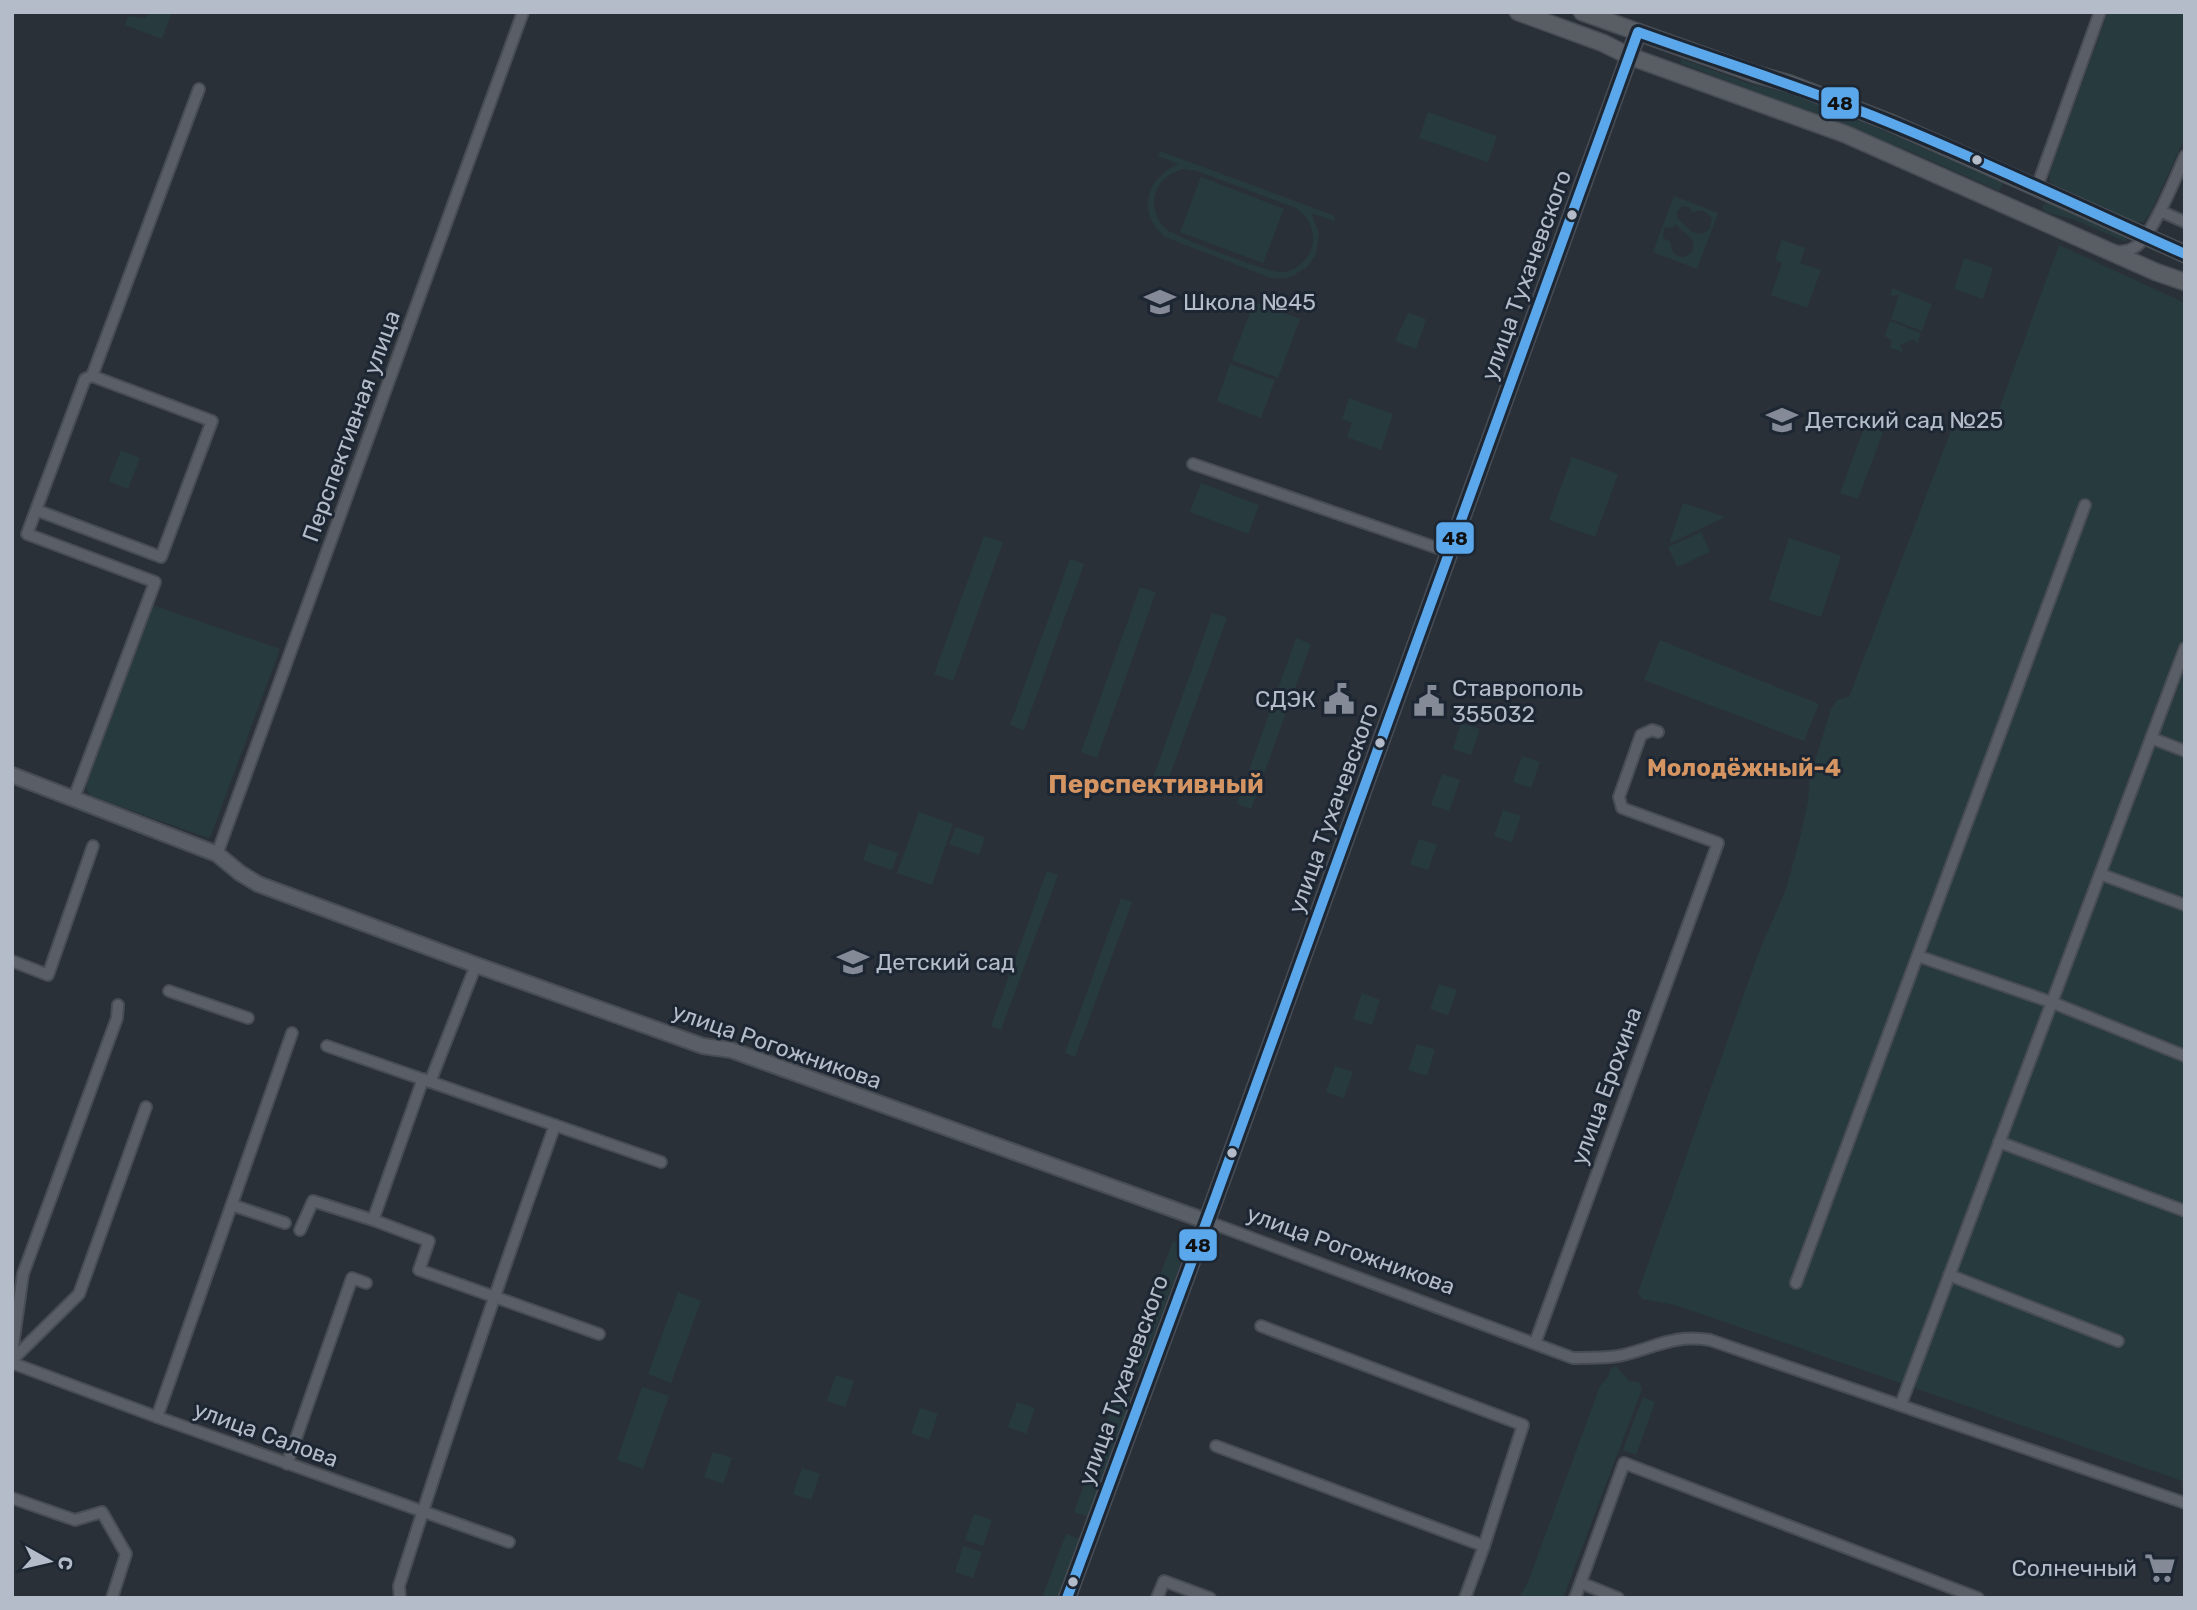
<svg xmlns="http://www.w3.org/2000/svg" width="2197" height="1610" font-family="Rubik,sans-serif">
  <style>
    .green { fill: #273a3e; fill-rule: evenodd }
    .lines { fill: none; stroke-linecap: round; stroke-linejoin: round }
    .minor-casing { stroke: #484c53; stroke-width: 14 }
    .tertiary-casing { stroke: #484c53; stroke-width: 18 }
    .secondary-casing { stroke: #484c53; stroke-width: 19 }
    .minor { stroke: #5a5e66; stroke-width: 10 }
    .tertiary { stroke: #5a5e66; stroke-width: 14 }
    .secondary { stroke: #595d64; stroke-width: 16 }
    .bus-1-casing { stroke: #1d2633; stroke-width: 16 }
    .bus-1 { stroke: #5aa8eb; stroke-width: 10 }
    .bus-dot { fill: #b4bcc9; stroke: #1d2633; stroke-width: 2.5 }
    .labels { text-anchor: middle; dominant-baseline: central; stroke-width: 6; stroke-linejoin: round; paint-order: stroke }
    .street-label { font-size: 23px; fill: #b4bcc9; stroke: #1d2633 }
    .poi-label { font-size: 23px; fill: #b4bcc9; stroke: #1d2633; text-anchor: start }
    .neighbourhood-label { font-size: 24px; font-weight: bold; fill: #d59563; stroke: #1d2633 }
    .quarter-label { font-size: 26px; font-weight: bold; fill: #d59563; stroke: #1d2633 }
    .line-badge { stroke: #1d2633; stroke-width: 2.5 }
    .pale-badge-label { font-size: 19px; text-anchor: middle; font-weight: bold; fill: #111 }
  </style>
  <rect width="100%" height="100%" fill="#2a3038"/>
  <!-- green -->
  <g class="green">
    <path d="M 152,12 L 172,12 L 162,39 L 125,25 L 128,16 L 144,18 Z"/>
    <path d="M 2108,12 L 2185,12 L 2185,137 L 2150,214 L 2143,222 L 2136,222 L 2054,187 L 2050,182 L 2049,175 Z"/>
    <path d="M 1682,59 L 1750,84 L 1787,92 L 1842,113 L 2004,182 L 1999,191 L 1907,150 L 1680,63 Z"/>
    <path d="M 1428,112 L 1497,136 L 1488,162 L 1419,138 Z"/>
    <path d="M 1160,151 L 1335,216 L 1334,221 L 1311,213 L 1319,233 L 1316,254 L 1307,267 L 1294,275 L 1286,278 L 1271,278 L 1263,275 L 1165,237 C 1136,212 1146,179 1178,164 L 1158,156 ZM 1183,169 L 1197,171 L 1296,208 C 1307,216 1314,227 1313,241 C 1312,258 1297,272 1280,272 C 1266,272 1182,239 1167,230 C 1144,209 1153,177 1183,169 Z"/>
    <path d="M 1201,177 L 1284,209 L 1263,263 L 1180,232 Z"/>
    <path d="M 1674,196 L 1718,213 L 1697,269 L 1653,252 ZM 1682,206 L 1689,207 L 1693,213 C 1701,208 1708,212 1712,219 L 1710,229 L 1702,234 L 1692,232 L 1677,218 L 1677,211 ZM 1675,224 C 1683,234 1698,237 1692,252 L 1684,257 C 1675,257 1670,251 1671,242 L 1663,238 L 1664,228 L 1674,227 Z"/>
    <path d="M 2050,203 L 2126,237 L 2127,241 L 2126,242 L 2073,219 L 2045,212 L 2042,207 L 2044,204 Z"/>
    <path d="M 1782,240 L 1805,248 L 1800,263 L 1821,270 L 1807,308 L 1771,295 L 1782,263 L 1775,260 Z"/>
    <path d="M 2059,245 L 2185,303 L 2185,1482 L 1713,1318 L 1675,1305 L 1642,1299 L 1638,1292 L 1759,952 L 1786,889 L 1799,842 L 1808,802 L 1810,777 L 1831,709 L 1837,700 L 1849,697 L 1952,428 L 1963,423 L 1991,431 Z"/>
    <path d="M 1964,258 L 1993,268 L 1983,299 L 1954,289 Z"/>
    <path d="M 1892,288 L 1932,304 L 1922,331 L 1891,319 L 1899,295 L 1891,296 Z"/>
    <path d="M 1254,302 L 1300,319 L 1278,378 L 1232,360 Z"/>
    <path d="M 1408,313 L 1426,319 L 1416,349 L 1395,341 Z"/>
    <path d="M 1890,321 L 1921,333 L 1917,344 L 1914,339 L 1900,345 L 1903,352 L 1890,348 L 1892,341 L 1885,336 Z"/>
    <path d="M 1230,364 L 1275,380 L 1261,418 L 1217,401 Z"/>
    <path d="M 1349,398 L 1393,414 L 1381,450 L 1347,437 L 1352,423 L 1342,419 Z"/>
    <path d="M 1865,426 L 1883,432 L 1858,499 L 1840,493 Z"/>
    <path d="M 121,450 L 140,458 L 128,489 L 109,481 Z"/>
    <path d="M 1572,457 L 1618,474 L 1595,537 L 1549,520 Z"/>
    <path d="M 1201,483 L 1259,505 L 1248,534 L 1190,512 Z"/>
    <path d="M 1683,503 L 1725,517 L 1669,544 Z"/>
    <path d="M 1701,532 L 1710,552 L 1677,567 L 1668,547 Z"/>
    <path d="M 984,536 L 1003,542 L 953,681 L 934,674 Z"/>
    <path d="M 1789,538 L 1841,556 L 1821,617 L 1769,600 Z"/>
    <path d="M 1070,559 L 1084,564 L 1024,730 L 1010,725 Z"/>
    <path d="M 1140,587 L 1156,592 L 1097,758 L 1081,752 Z"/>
    <path d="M 152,605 L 280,649 L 211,835 L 208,838 L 91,796 C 84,788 86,782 89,773 Z"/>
    <path d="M 1212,613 L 1227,618 L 1167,783 L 1153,778 Z"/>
    <path d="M 1296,638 L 1311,644 L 1251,809 L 1237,804 Z"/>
    <path d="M 1660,640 L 1819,704 L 1804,741 L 1644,680 Z"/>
    <path d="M 1461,723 L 1480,729 L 1471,755 L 1453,749 Z"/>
    <path d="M 1522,756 L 1540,762 L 1531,788 L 1513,782 Z"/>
    <path d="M 1442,774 L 1460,780 L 1449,811 L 1431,805 Z"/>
    <path d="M 1503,810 L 1521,816 L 1512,842 L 1494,836 Z"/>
    <path d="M 919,812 L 953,824 L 932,885 L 897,873 Z"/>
    <path d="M 956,827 L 985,837 L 979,855 L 949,844 Z"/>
    <path d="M 1419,839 L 1437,845 L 1428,870 L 1410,864 Z"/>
    <path d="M 869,843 L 898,853 L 892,870 L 863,860 Z"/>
    <path d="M 1047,871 L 1058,875 L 1001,1030 L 991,1026 Z"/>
    <path d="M 1121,898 L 1132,902 L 1075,1057 L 1065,1053 Z"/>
    <path d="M 1439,984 L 1457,990 L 1448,1015 L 1430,1009 Z"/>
    <path d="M 1362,993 L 1380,1000 L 1372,1025 L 1353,1019 Z"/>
    <path d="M 1417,1044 L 1435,1050 L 1427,1076 L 1408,1070 Z"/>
    <path d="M 1335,1066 L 1353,1072 L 1344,1098 L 1326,1092 Z"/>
    <path d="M 1173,1241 L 1187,1247 L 1140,1371 L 1126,1366 Z"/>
    <path d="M 678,1292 L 701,1301 L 671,1383 L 648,1374 Z"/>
    <path d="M 1616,1366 L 1629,1381 L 1639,1382 L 1642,1389 L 1563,1598 L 1519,1598 L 1528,1582 L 1600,1386 L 1608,1377 L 1611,1368 Z"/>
    <path d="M 836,1375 L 854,1381 L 845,1407 L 827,1401 Z"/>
    <path d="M 642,1387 L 669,1396 L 643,1469 L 617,1460 Z"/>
    <path d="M 1118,1392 L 1132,1397 L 1088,1517 L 1074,1512 Z"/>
    <path d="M 1643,1397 L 1655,1402 L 1636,1455 L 1623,1450 Z"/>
    <path d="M 1017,1402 L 1035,1408 L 1026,1434 L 1008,1427 Z"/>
    <path d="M 920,1408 L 938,1414 L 929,1440 L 911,1433 Z"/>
    <path d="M 713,1452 L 732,1458 L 723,1484 L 704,1477 Z"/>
    <path d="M 802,1468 L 820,1474 L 811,1500 L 793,1494 Z"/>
    <path d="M 974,1514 L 992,1520 L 983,1546 L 965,1540 Z"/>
    <path d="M 1066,1534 L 1079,1539 L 1058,1598 L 1042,1598 Z"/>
    <path d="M 963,1546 L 982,1552 L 973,1578 L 955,1572 Z"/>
  </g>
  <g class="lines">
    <defs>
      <g id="minor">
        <path d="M 2037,187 L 2100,12"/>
        <path d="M 2160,211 L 2185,222"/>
        <path d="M 2114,251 C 2121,252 2129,251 2135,247 C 2152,237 2176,176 2185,156"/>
        <path d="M 92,376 L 199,89"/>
        <path d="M 1193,464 L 1449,552"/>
        <path d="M 36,510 L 161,557 L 212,421 L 92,376 L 85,379 L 27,534 L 155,582 L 74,798"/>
        <path d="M 2151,738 L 2185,751"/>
        <path d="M 217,854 L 523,12"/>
        <path d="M 2100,874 L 2185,905"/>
        <path d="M 1918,956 L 2051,1002 L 2185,1056"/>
        <path d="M 12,961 L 48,975 L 93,846"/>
        <path d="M 169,991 L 248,1018"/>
        <path d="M 327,1046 L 661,1162"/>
        <path d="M 430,1082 L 476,965"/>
        <path d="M 1999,1142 L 2185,1211"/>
        <path d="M 232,1205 L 285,1223"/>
        <path d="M 373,1220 L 429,1241 L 419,1270 L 599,1334"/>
        <path d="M 1206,1221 L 1573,1358 C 1589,1357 1608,1359 1623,1355 C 1656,1347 1675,1334 1710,1340 L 2185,1503"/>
        <path d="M 300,1230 L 313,1201 L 373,1220 L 423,1079"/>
        <path d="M 1949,1275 L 2118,1341"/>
        <path d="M 1796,1283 L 2085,505"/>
        <path d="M 1261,1326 L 1523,1425 L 1484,1546 L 1465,1598"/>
        <path d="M 1535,1343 L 1718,843 L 1622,808 L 1619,797 L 1641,735 L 1652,730 L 1658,732"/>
        <path d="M 12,1353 L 23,1274 L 117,1018 L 118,1005"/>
        <path d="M 12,1360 L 79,1294 L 146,1107"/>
        <path d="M 12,1363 L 157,1417 L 509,1542"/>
        <path d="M 1901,1404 L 2185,648"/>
        <path d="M 157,1417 L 292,1033"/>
        <path d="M 1216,1446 L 1484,1546"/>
        <path d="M 287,1464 L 352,1278 L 366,1283"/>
        <path d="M 12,1498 L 75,1520 L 102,1512 L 126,1554 L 112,1598"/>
        <path d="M 1581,1583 L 1618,1598"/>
        <path d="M 400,1598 L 399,1586 C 448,1431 500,1278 555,1125"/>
        <path d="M 1157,1598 L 1164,1581 L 1210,1598"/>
        <path d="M 1575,1598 L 1624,1463 L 1978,1598"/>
      </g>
      <path id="tertiary" d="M 12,775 L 217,854 L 240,873 L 258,884 L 476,965 L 703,1046 L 731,1050 L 1206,1221"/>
      <g id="secondary">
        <path d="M 1518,12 L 1603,43 L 1629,56 L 1845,134 L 2156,272 L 2185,282"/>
        <path d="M 1582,12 L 1755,74 L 1791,84 L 1889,122 L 2185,254"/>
        <path d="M 1067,1598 L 1216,1196 L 1638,32"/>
      </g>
    </defs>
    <!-- minor casing -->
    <use href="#minor" class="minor-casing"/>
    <!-- tertiary casing -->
    <use href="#tertiary" class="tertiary-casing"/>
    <!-- secondary casing -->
    <use href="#secondary" class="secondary-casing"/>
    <!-- minor -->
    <use href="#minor" class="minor"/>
    <!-- tertiary -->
    <use href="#tertiary" class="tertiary"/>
    <!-- secondary -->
    <use href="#secondary" class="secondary"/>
    <defs>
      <path id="bus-1" d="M 1067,1598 L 1216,1196 L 1638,32 C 1721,62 1806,88 1888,122 C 1988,163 2086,210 2185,254"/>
    </defs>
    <!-- bus-1 casing -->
    <use href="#bus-1" class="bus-1-casing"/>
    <!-- bus-1 -->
    <use href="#bus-1" class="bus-1"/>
  </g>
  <!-- icons -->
  <defs>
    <symbol id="school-bare" viewBox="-9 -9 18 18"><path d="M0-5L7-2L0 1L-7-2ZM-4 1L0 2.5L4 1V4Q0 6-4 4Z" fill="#848b96" stroke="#1d2633" stroke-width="2.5" paint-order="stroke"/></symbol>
    <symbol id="civic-bare" viewBox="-9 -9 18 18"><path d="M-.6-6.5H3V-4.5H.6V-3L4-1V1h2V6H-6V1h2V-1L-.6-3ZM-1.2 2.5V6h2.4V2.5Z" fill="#848b96" stroke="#1d2633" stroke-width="2.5" paint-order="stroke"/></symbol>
    <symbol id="supermarket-bare" viewBox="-9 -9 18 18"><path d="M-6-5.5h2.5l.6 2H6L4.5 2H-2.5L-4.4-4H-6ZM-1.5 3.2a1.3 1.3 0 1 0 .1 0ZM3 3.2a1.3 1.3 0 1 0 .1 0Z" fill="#848b96" stroke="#1d2633" stroke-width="2.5" paint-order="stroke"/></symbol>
  </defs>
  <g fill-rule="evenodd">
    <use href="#school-bare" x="1138" y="280" width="44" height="44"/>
    <use href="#school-bare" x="1760" y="398" width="44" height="44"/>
    <use href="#civic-bare" x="1317" y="677" width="44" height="44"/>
    <use href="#civic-bare" x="1407" y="679" width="44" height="44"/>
    <use href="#school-bare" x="831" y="940" width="44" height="44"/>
    <use href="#supermarket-bare" x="2138" y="1546" width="44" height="44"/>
  </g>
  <!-- markers -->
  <g class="bus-dot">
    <circle cx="1977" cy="160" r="6"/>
    <circle cx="1572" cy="215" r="6"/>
    <circle cx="1380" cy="743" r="6"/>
    <circle cx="1232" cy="1153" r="6"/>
    <circle cx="1073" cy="1582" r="6"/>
  </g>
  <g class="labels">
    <!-- street labels -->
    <g class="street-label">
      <text transform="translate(1526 275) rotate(-70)">улица Тухачевского</text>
      <text transform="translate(351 426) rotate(-70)">Перспективная улица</text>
      <text transform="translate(1333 808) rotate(-70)">улица Тухачевского</text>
      <text transform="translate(777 1046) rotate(19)">улица Рогожникова</text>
      <text transform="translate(1606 1086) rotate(-70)">улица Ерохина</text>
      <text transform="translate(1351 1250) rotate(20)">улица Рогожникова</text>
      <text transform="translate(1123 1380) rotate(-70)">улица Тухачевского</text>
      <text transform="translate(266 1434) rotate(20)">улица Салова</text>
    </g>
    <!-- poi labels -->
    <g class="poi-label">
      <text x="1183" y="302">Школа №45</text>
      <text x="1805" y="420">Детский сад №25</text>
      <text x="1452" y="688">Ставрополь<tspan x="1452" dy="26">355032</tspan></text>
      <text x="1316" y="699" text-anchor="end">СДЭК</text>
      <text x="876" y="962">Детский сад</text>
      <text x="2137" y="1568" text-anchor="end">Солнечный</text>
    </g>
    <!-- neighbourhood labels -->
    <g class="neighbourhood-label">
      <text x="1744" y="768">Молодёжный-4</text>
    </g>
    <!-- quarter labels -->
    <g class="quarter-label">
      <text x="1156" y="784">Перспективный</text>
    </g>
  </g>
  <g class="line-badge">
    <rect x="1820" y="86" width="40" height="34" rx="7" fill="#5aa8eb"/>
    <rect x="1435" y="521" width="40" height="34" rx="7" fill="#5aa8eb"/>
    <rect x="1178" y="1228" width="40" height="34" rx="7" fill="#5aa8eb"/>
  </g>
  <g class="pale-badge-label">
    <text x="1840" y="110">48</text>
    <text x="1455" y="545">48</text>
    <text x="1198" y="1252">48</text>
  </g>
  <!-- border -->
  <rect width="2197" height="1610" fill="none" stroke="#b4bcc9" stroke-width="28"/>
  <!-- north arrow -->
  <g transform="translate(49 1561) rotate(98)" stroke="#1d2633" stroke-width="5" paint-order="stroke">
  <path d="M0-5L12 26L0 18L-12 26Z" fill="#b4bcc9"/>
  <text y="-10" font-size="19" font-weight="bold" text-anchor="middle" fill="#b4bcc9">С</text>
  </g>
</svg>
